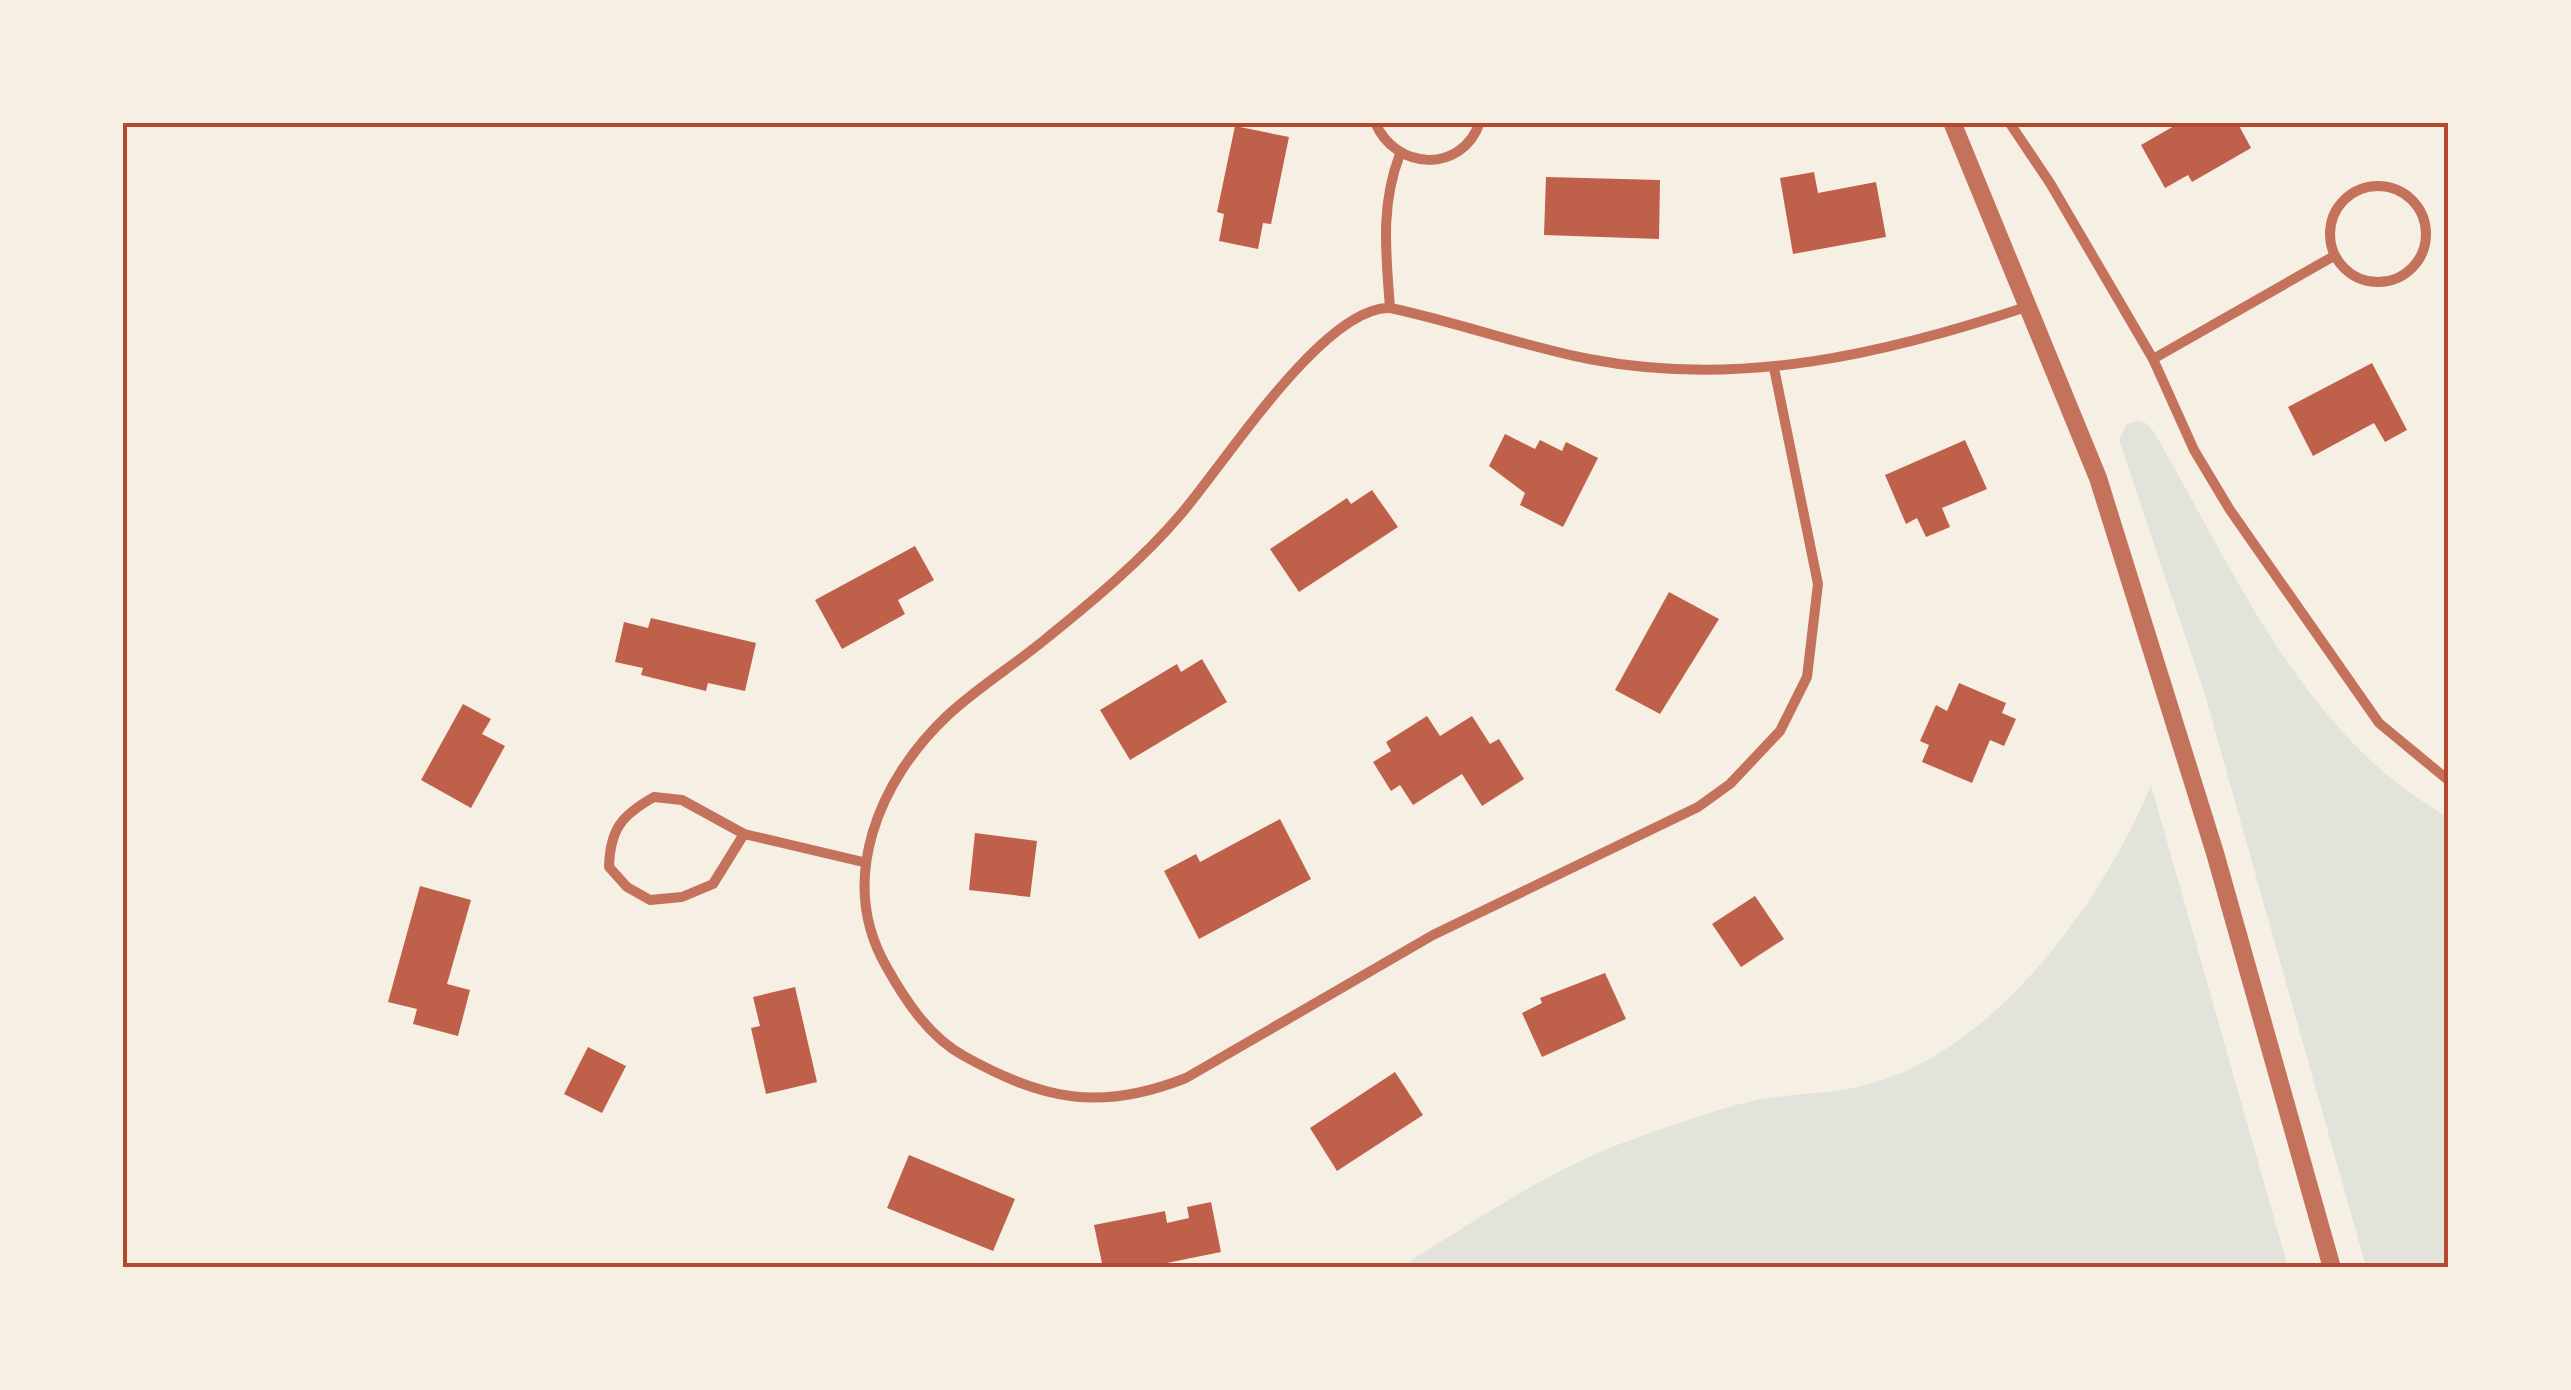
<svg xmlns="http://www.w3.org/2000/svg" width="2571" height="1390" font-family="'Exo 2',sans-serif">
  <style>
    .green { fill: #e2e4dc }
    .building { fill: #bf614a }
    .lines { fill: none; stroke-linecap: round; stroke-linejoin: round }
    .minor { stroke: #c5725c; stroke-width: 10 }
    .tertiary { stroke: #c5725c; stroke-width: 18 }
    .neatline { fill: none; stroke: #b5482f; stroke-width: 4 }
  </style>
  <rect width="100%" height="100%" fill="#f6efe4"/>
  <!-- green -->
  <g class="green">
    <path d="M 2136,421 L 2146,423 L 2154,432 C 2234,570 2303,736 2448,817 L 2448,1267 L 2366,1267 L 2205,695 L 2119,440 L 2126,425 Z"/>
    <path d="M 2151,785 L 2288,1267 L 1400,1267 C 1472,1223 1545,1172 1625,1142 C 1665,1128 1707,1112 1748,1102 C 1785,1093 1824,1095 1861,1086 C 1991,1057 2103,902 2151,785 Z"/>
  </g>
  <!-- building -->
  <g class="building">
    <path d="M 2181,122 L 2237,122 L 2251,148 L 2192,182 L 2188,175 L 2165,188 L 2141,145 Z"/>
    <path d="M 1235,126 L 1289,137 L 1271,224 L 1263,223 L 1258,249 L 1219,241 L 1224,214 L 1217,212 Z"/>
    <path d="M 1814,172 L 1818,193 L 1876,182 L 1886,237 L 1793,254 L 1780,178 Z"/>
    <path d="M 1546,177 L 1660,180 L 1659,239 L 1544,235 Z"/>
    <path d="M 2372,363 L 2407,430 L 2385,442 L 2374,423 L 2313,456 L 2288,407 Z"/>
    <path d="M 1505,434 L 1535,449 L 1540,440 L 1562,451 L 1566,442 L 1598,458 L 1563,527 L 1520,505 L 1525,493 L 1489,466 Z"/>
    <path d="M 1965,440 L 1987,489 L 1942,508 L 1950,527 L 1926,537 L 1917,518 L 1906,524 L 1885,475 Z"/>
    <path d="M 1372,490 L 1398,527 L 1299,592 L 1270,549 L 1347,498 L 1351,504 Z"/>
    <path d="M 915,546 L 934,580 L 898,600 L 905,614 L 842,649 L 815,600 Z"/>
    <path d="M 1669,592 L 1719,619 L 1660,714 L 1615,690 Z"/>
    <path d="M 651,618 L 756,643 L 745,691 L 708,683 L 706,691 L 641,675 L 643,668 L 615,662 L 624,622 L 648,628 Z"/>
    <path d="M 1202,659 L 1227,702 L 1130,760 L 1100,710 L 1177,664 L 1181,672 Z"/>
    <path d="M 1959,683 L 2006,703 L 2002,713 L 2016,719 L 2004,746 L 1990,740 L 1972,783 L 1922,762 L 1929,745 L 1920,741 L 1936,705 L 1947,711 Z"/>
    <path d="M 463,704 L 491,719 L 482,734 L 505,746 L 471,808 L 421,780 Z"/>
    <path d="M 1427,716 L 1440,736 L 1472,716 L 1490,744 L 1499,739 L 1524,779 L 1482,806 L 1462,774 L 1413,805 L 1400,785 L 1391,791 L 1373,762 L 1391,751 L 1386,742 Z"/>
    <path d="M 1280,819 L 1311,879 L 1199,939 L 1164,871 L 1196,854 L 1200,862 Z"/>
    <path d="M 975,833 L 1037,841 L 1030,897 L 969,890 Z"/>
    <path d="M 420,886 L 471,900 L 447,984 L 470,990 L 458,1036 L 413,1024 L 417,1009 L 388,1002 Z"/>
    <path d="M 1755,896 L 1784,939 L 1741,967 L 1712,924 Z"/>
    <path d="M 1605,973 L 1626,1019 L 1542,1057 L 1522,1013 L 1542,1003 L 1540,998 Z"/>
    <path d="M 795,987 L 817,1082 L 766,1094 L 751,1028 L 760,1026 L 753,997 Z"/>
    <path d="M 588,1047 L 626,1066 L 602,1113 L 564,1094 Z"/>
    <path d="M 1395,1072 L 1423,1115 L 1337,1171 L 1310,1128 Z"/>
    <path d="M 909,1155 L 1015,1199 L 993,1251 L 887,1208 Z"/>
    <path d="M 1211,1202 L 1221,1252 L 1142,1268 L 1103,1268 L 1094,1225 L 1165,1211 L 1167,1223 L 1189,1218 L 1187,1207 Z"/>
  </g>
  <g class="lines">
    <!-- minor -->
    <g class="minor">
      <path d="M 1375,122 C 1395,171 1462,174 1480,122"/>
      <path d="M 2009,122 L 2050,183 L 2153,359 L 2194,450 L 2230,510 L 2379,723 L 2448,780"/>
      <circle cx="2378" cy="234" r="48"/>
      <path d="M 1390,308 C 1386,253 1380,206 1400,154"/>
      <path d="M 2153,359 L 2334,256"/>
      <path d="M 1774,368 L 1818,584 L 1807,677 L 1780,731 L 1730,784 L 1698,807 L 1433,935 L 1186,1078 C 1100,1112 1043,1100 964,1056 C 929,1037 905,1000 886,966 C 837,880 879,780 947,716 C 978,687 1016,664 1048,637 C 1094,600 1143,559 1181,514 C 1225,463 1324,306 1390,308 C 1457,322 1522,346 1589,359 C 1740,388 1886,354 2029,306"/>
      <path d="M 654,797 L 682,800 L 744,834 L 713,884 L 682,897 L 650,900 L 627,887 L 609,867 C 610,829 622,815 654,797 Z"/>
      <path d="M 744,834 L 863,862"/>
    </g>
    <!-- tertiary -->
    <path class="tertiary" d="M 1952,122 L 2098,478 L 2215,853 L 2332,1268"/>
  </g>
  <!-- border -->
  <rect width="2571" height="1390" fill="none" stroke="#f6efe4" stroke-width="250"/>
  <rect x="125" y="125" width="2321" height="1140" class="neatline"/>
</svg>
